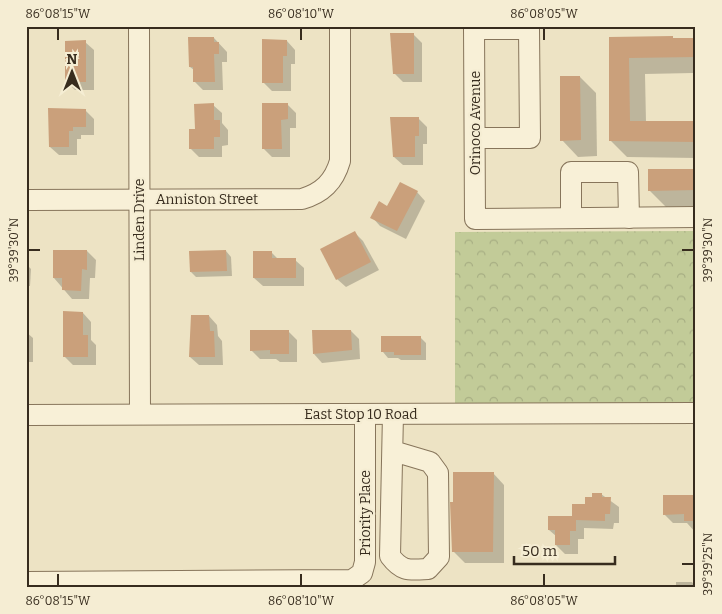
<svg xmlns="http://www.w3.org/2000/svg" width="722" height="614" font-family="Bitter,serif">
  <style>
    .forest { fill: url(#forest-crowns) }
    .shadow { fill: #0003; fill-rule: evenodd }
    .building { fill: #caa07b }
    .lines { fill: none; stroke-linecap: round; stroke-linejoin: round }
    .minor-casing { stroke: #87755b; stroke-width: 22 }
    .minor { stroke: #f8f0d7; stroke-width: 20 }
    .ticks { fill: none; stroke: #372c1e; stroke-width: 2 }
    .labels { text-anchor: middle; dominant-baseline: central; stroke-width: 4.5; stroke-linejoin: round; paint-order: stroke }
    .street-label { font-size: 14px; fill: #372c1e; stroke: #f5edd3 }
    .neatline { fill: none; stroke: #372c1e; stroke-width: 2 }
    .ticks-label { font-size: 12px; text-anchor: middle; fill: #372c1e }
  </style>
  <defs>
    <pattern id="forest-crowns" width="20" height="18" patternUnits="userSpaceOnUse" patternTransform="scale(1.25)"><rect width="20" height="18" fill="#c2cb98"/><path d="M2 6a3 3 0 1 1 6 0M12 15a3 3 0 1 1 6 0" fill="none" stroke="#a7ae83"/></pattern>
  </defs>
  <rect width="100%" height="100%" fill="#ede3c4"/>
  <!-- forest -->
  <path class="forest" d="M 696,231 L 696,403 L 455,403 L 455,232 Z"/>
  <!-- shadow -->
  <g class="shadow">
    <path d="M 392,35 L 414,35 L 422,43 L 422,82 L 403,82 L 394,73 Z"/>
    <path d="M 214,38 L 227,52 L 227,62 L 222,62 L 223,90 L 203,90 L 194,81 L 194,70 L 190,67 Z"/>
    <path d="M 610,38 L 696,39 L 696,158 L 627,157 L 610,140 ZM 693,73 L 694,122 L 646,122 L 645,74 Z"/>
    <path d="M 287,41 L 295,50 L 295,64 L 291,64 L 291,91 L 272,91 L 263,82 Z"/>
    <path d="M 85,42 L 94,50 L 94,90 L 75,90 L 67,82 Z"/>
    <path d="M 580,77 L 596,93 L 597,156 L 578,157 L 562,140 Z"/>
    <path d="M 287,104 L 296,113 L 296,128 L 290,128 L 290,157 L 272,157 L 263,148 Z"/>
    <path d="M 213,105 L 222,113 L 222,123 L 228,130 L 228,145 L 222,146 L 222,157 L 199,157 L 190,148 L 196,130 Z"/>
    <path d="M 85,110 L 94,119 L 94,135 L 81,135 L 81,139 L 77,139 L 77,155 L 59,155 L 50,147 Z"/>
    <path d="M 418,118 L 427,127 L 427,144 L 423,144 L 423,165 L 403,165 L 394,157 Z"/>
    <path d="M 696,170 L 696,206 L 666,207 L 649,190 Z"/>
    <path d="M 417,192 L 425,201 L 406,239 L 380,226 L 372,217 Z"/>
    <path d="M 355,233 L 363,241 L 379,270 L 346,287 L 337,279 Z"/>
    <path d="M 87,251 L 96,260 L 95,278 L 90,278 L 89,299 L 72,299 L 54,278 Z"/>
    <path d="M 226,251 L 231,257 L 232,276 L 196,277 L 191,272 Z"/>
    <path d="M 271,252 L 279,260 L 295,260 L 304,268 L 304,286 L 263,286 L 254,278 Z"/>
    <path d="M 26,264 L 31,269 L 30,286 L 26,286 Z"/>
    <path d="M 83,313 L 91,322 L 91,340 L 96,345 L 96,365 L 73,365 L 64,356 Z"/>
    <path d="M 209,316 L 217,325 L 218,336 L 222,341 L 223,365 L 199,365 L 190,357 Z"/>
    <path d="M 288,331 L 297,340 L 297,362 L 280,362 L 276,359 L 260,359 L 251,350 Z"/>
    <path d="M 351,331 L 359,339 L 360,359 L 322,363 L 314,354 Z"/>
    <path d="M 26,332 L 33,338 L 33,362 L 26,362 Z"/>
    <path d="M 420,337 L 426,343 L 426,360 L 401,360 L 398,358 L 388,358 L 383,352 Z"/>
    <path d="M 493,473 L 504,485 L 504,563 L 465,563 L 454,552 Z"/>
    <path d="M 601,494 L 619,507 L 619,523 L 614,523 L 613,529 L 584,528 L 584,539 L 578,539 L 578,554 L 565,554 L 556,545 L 556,536 L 549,530 L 573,517 L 593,498 Z"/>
    <path d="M 696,496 L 696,533 L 687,523 L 673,523 L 664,514 Z"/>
    <path d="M 676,582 L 692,582 L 696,588 L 676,588 Z"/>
  </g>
  <!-- building -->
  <g class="building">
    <path d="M 390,33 L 414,33 L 414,74 L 393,74 Z"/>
    <path d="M 673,36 L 673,38 L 696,38 L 696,57 L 629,58 L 630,121 L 696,121 L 696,142 L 609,141 L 609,37 Z"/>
    <path d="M 188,37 L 214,37 L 214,42 L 219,42 L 219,54 L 214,54 L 215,82 L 193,82 L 193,67 L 189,67 Z"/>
    <path d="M 262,39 L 287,40 L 287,56 L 283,56 L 283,83 L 262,83 Z"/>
    <path d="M 86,40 L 86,82 L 65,82 L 65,41 Z"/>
    <path d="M 560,76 L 580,76 L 581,140 L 560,141 Z"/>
    <path d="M 214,103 L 214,120 L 220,120 L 220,137 L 214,137 L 214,149 L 189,149 L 189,129 L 195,129 L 194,104 Z"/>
    <path d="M 262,103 L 288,103 L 288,119 L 281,120 L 282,149 L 262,149 Z"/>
    <path d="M 48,108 L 86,109 L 86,127 L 73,127 L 73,131 L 69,131 L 69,147 L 49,147 Z"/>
    <path d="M 390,117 L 419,117 L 419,136 L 415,136 L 415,157 L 393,157 Z"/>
    <path d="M 648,169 L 696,169 L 696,190 L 648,191 Z"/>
    <path d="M 400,182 L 418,191 L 397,231 L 370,218 L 379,201 L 387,206 Z"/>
    <path d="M 355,231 L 371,262 L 336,280 L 320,249 Z"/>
    <path d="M 53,250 L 87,250 L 87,270 L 82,269 L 81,291 L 62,290 L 62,278 L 53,278 Z"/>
    <path d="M 226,250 L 227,271 L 190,272 L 189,251 Z"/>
    <path d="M 253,251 L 272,251 L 272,258 L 296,258 L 296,278 L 253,278 Z"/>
    <path d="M 63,311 L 83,312 L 83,335 L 88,335 L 88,357 L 63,357 Z"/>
    <path d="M 191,315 L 209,315 L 210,331 L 214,331 L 215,357 L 189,357 Z"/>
    <path d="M 250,330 L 289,330 L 289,354 L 270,354 L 270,350 L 250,351 Z"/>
    <path d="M 312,330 L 351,330 L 352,350 L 313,354 Z"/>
    <path d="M 381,336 L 421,336 L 421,355 L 394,355 L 394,352 L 381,352 Z"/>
    <path d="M 453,472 L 494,472 L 493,552 L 452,552 L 450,502 L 453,502 Z"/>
    <path d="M 592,493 L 602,493 L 602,497 L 611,497 L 610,514 L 605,514 L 605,521 L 576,520 L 576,531 L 570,531 L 570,545 L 555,545 L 555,530 L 548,530 L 548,516 L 572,516 L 572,504 L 585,504 L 585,497 L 592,497 Z"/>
    <path d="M 663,495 L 696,495 L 696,521 L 684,521 L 684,514 L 663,515 Z"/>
  </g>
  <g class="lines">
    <defs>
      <g id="minor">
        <path d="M 139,26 L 140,414"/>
        <path d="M 474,26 L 475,219 L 696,217"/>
        <path d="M 474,29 L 529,29 L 530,138 L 476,138"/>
        <path d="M 26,200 L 302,199 C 322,193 334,182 340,161 L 340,26"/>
        <path d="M 571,218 L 571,172 L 628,172 L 629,218"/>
        <path d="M 393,414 L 390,556 C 402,572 409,570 428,569 L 439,557 L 438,473 L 430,462 L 393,451"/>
        <path d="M 26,415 L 696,413"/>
        <path d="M 26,582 L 352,580 L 362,573 L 365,562 L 365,414"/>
      </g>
    </defs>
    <!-- minor casing -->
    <use href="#minor" class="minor-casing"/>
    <!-- minor -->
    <use href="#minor" class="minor"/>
  </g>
  <!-- ticks -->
  <path class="ticks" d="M 58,28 L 58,40M 301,28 L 301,40M 544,28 L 544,40M 28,250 L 40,250M 682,250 L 694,250M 682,564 L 694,564M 58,574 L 58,586M 301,574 L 301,586M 544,574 L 544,586"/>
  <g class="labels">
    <!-- street labels -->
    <g class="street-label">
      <text transform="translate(475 123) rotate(-90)">Orinoco Avenue</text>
      <text x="207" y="199">Anniston Street</text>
      <text transform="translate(139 220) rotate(-90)">Linden Drive</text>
      <text x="361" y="414">East Stop 10 Road</text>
      <text transform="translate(365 513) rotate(-90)">Priority Place</text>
    </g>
  </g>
  <!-- border -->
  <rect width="722" height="614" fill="none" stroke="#f5edd3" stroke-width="55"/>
  <!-- north arrow -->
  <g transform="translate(72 72)" stroke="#f5edd3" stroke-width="4" paint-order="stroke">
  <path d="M0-4L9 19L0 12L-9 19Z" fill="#372c1e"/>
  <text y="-8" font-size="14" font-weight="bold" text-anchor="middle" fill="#372c1e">N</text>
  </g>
  <!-- scale -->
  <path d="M514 556v8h101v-8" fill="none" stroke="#372c1e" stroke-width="2.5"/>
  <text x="522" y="556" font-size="15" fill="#372c1e" stroke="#f5edd3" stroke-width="4" paint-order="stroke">50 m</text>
  <rect x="28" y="28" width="666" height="558" class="neatline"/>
  <g class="ticks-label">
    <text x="58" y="18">86°08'15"W</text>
    <text x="301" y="18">86°08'10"W</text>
    <text x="544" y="18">86°08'05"W</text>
    <text transform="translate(14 250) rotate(-90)" y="4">39°39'30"N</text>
    <text transform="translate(708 250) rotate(-90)" y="4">39°39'30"N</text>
    <text transform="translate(708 564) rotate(-90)" y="4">39°39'25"N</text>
    <text x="58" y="605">86°08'15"W</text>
    <text x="301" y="605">86°08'10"W</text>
    <text x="544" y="605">86°08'05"W</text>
  </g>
</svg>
